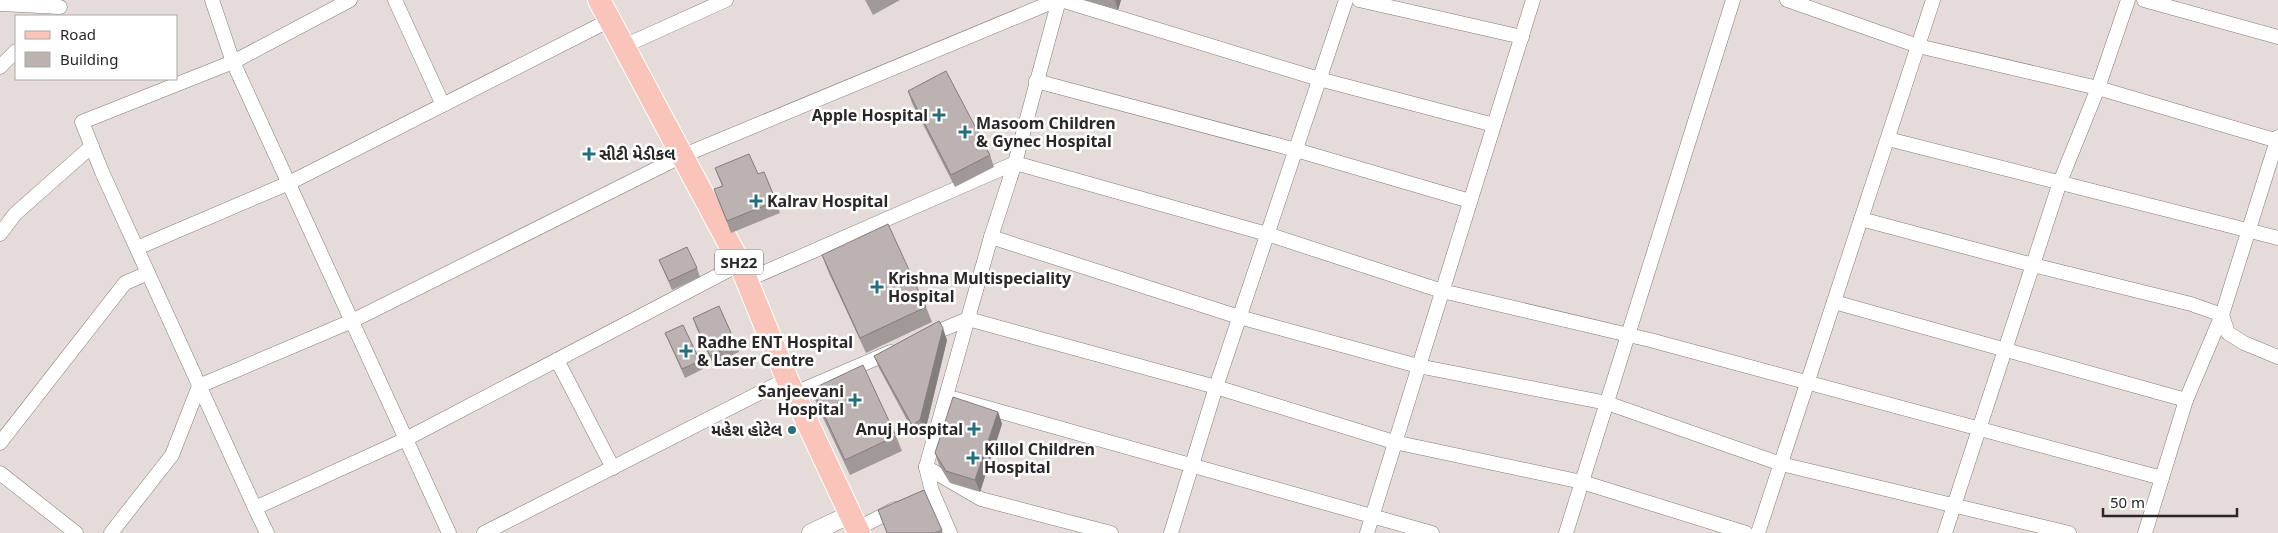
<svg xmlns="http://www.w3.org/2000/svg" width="2278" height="533" font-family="'Noto Sans','Noto Sans Gujarati',sans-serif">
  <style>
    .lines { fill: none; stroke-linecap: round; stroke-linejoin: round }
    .minor-casing { stroke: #837b79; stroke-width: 15 }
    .tertiary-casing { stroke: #837b79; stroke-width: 19 }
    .primary-casing { stroke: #fff; stroke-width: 24 }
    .minor { stroke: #fff; stroke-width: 14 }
    .tertiary { stroke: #fff; stroke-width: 18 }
    .primary { stroke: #f9c5ba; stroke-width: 22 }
    .wall { fill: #a19998 }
    .shaded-wall { fill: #837d7c }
    .building { fill: #bbb2b1; stroke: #837d7c }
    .poi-dot { fill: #276e7b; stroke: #fff; stroke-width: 2 }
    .labels { text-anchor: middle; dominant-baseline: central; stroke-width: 5; stroke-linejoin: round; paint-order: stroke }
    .shield { fill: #fff; stroke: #6a6867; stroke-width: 1 }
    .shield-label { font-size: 15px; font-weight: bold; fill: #2a2726 }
    .poi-label { font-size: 16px; font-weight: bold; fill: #2a2726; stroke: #fff; text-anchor: start }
  </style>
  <rect width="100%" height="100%" fill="#e5dcda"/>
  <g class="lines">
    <defs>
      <g id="minor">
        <path d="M 212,0 L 233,62 L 449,533"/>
        <path d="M 395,0 L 443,105"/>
        <path d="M 1061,0 L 1319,79 L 1494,125"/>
        <path d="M 1359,0 L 1522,37"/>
        <path d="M 1787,0 L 1918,46 L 2098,88 L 2278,141"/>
        <path d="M 2144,0 L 2278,37"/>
        <path d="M 0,4 L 60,7"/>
        <path d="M 624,46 L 726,0"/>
        <path d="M 0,67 L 16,51"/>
        <path d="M 1036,81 L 1296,150 L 1470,201"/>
        <path d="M 1888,139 L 2278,238"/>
        <path d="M 1861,219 L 2033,265 L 2191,304 L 2222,315 L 2228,333 L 2244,343 L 2278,357"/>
        <path d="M 0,234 L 15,214 L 92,146"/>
        <path d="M 991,237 L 1239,317 L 1418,366 L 1607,403 L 1781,464 L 2069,533"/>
        <path d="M 137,248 L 289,183 L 610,20"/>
        <path d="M 747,280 L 1015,163 L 1267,234 L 1442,291 L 1650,340 L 2162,478"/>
        <path d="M 1834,302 L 2186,400"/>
        <path d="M 927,336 L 968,319 L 1216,387 L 1394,442 L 1582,482 L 1746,533"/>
        <path d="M 557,360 L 613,468"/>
        <path d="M 793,394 L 891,352"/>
        <path d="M 956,399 L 1432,533"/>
        <path d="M 0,443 L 125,283 L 148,273"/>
        <path d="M 926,467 L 981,499 L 1111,533"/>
        <path d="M 0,473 L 76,533"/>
        <path d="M 255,508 L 102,172 L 82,122 L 233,62 L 350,0"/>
        <path d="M 857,529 L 895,509"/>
        <path d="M 111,533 L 172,455 L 199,386 L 352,321 L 682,156 L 1057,0"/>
        <path d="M 267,533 L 255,508 L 406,439 L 740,264"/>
        <path d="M 484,533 L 787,379"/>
        <path d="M 950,533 L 932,491 L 926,467 L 991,237 L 1015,163 L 1059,0"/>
        <path d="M 1171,533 L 1216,387 L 1346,0"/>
        <path d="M 1367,533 L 1533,0"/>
        <path d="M 1566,533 L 1733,0"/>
        <path d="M 1758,533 L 1933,0"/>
        <path d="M 1945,533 L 2060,182 L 2098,88 L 2128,0"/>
        <path d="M 2145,533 L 2186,400 L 2222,315 L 2278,137"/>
      </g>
      <path id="tertiary" d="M 811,533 L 851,514"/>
      <path id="primary" d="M 599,0 L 740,264 L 787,379 L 859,533"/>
    </defs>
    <!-- minor casing -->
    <use href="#minor" class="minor-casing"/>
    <!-- tertiary casing -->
    <use href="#tertiary" class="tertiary-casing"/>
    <!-- primary casing -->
    <use href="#primary" class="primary-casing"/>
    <!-- minor -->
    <use href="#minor" class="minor"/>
    <!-- tertiary -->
    <use href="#tertiary" class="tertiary"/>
    <!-- primary -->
    <use href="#primary" class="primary"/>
  </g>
  <!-- wall -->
  <g class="wall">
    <path d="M 865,0 L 900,0 L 873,15 Z"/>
    <path d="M 1083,0 L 1121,0 L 1118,10 Z"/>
    <path d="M 908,91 L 990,155 L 994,167 L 955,187 L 912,103 Z"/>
    <path d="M 715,168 L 758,174 L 776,201 L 780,213 L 731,233 L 714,189 L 722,186 Z"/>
    <path d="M 822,255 L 926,307 L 932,322 L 866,353 L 828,271 Z"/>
    <path d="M 659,260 L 697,268 L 700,277 L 672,290 Z"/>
    <path d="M 693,318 L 736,344 L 739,352 L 713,364 L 696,327 Z"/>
    <path d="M 665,333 L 700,361 L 703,369 L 685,378 Z"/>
    <path d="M 947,340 L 925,432 L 916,437 L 879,368 L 874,356 Z"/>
    <path d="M 812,389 L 896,436 L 902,451 L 850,475 L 817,405 Z"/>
    <path d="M 998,412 L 1002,424 L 980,492 L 950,483 L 939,465 L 935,453 Z"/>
    <path d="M 924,490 L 943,533 L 887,533 L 878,510 Z"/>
  </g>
  <!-- shaded-wall -->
  <g class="shaded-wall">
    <path d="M 1115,0 L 1121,0 L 1118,10 Z"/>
    <path d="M 943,328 L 947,340 L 925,432 L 920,420 Z"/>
    <path d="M 998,412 L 1002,424 L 980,492 L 975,480 Z"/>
  </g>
  <!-- building -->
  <g class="building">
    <path d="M 946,71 L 990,155 L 951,175 L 908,91 Z"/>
    <path d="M 749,154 L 758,174 L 764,172 L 776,201 L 727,221 L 714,189 L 723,186 L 715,168 Z"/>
    <path d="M 888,224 L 926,307 L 860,338 L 822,255 Z"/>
    <path d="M 687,247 L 697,268 L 669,281 L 659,260 Z"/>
    <path d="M 719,306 L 736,344 L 710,356 L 693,318 Z"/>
    <path d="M 939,321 L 943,328 L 920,420 L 912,425 L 874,356 Z"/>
    <path d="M 683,325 L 700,361 L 682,369 L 665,333 Z"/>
    <path d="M 863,365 L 896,436 L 845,460 L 812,389 Z"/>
    <path d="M 953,397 L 998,412 L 975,480 L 946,471 L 935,453 Z"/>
    <path d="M 924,490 L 942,530 L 935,533 L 887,533 L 878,510 Z"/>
  </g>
  <!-- markers -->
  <g class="poi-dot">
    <path d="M936.5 107.5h5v5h5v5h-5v5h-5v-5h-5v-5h5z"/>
    <path d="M962.5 124.5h5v5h5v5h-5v5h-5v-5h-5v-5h5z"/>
    <path d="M586.5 146.5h5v5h5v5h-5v5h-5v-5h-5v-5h5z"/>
    <path d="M753.5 193.5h5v5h5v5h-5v5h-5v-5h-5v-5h5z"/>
    <path d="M874.5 279.5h5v5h5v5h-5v5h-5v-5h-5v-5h5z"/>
    <path d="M683.5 343.5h5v5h5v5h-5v5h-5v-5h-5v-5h5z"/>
    <path d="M852.5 392.5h5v5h5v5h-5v5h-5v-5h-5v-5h5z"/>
    <path d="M971.5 421.5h5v5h5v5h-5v5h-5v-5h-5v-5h5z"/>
    <circle cx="792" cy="430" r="5"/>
    <path d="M970.5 450.5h5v5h5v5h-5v5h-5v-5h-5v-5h5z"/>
  </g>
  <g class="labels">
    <!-- shield labels -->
    <rect class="shield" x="715" y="249.5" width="48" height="25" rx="4"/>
    <g class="shield-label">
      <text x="739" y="262">SH22</text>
    </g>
    <!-- poi labels -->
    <g class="poi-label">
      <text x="928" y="115" text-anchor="end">Apple Hospital</text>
      <text x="976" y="123">Masoom Children<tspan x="976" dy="18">&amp; Gynec Hospital</tspan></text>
      <text x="599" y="154">સીટી મેડીકલ</text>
      <text x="767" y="201">Kalrav Hospital</text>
      <text x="888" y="278">Krishna Multispeciality<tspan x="888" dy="18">Hospital</tspan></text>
      <text x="697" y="342">Radhe ENT Hospital<tspan x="697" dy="18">&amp; Laser Centre</tspan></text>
      <text x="844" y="391" text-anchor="end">Sanjeevani<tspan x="844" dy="18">Hospital</tspan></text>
      <text x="963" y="429" text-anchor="end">Anuj Hospital</text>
      <text x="782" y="430" text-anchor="end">મહેશ હોટેલ</text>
      <text x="984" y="449">Killol Children<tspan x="984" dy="18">Hospital</tspan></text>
    </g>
  </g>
  <!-- legend -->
  <rect x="15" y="15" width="162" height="65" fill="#ffffff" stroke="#aaa9a8"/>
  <rect x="25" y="31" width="25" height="8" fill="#f9c5ba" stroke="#aaa9a8"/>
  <text x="60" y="40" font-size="15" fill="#2a2726">Road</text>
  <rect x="25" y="52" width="25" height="15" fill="#bbb2b1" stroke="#aaa9a8"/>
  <text x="60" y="65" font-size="15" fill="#2a2726">Building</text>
  <!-- scale -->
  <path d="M2103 508v8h134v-8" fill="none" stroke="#2a2726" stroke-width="2.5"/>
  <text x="2110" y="508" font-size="15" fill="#2a2726" stroke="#ffffff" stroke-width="4" paint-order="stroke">50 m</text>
</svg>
